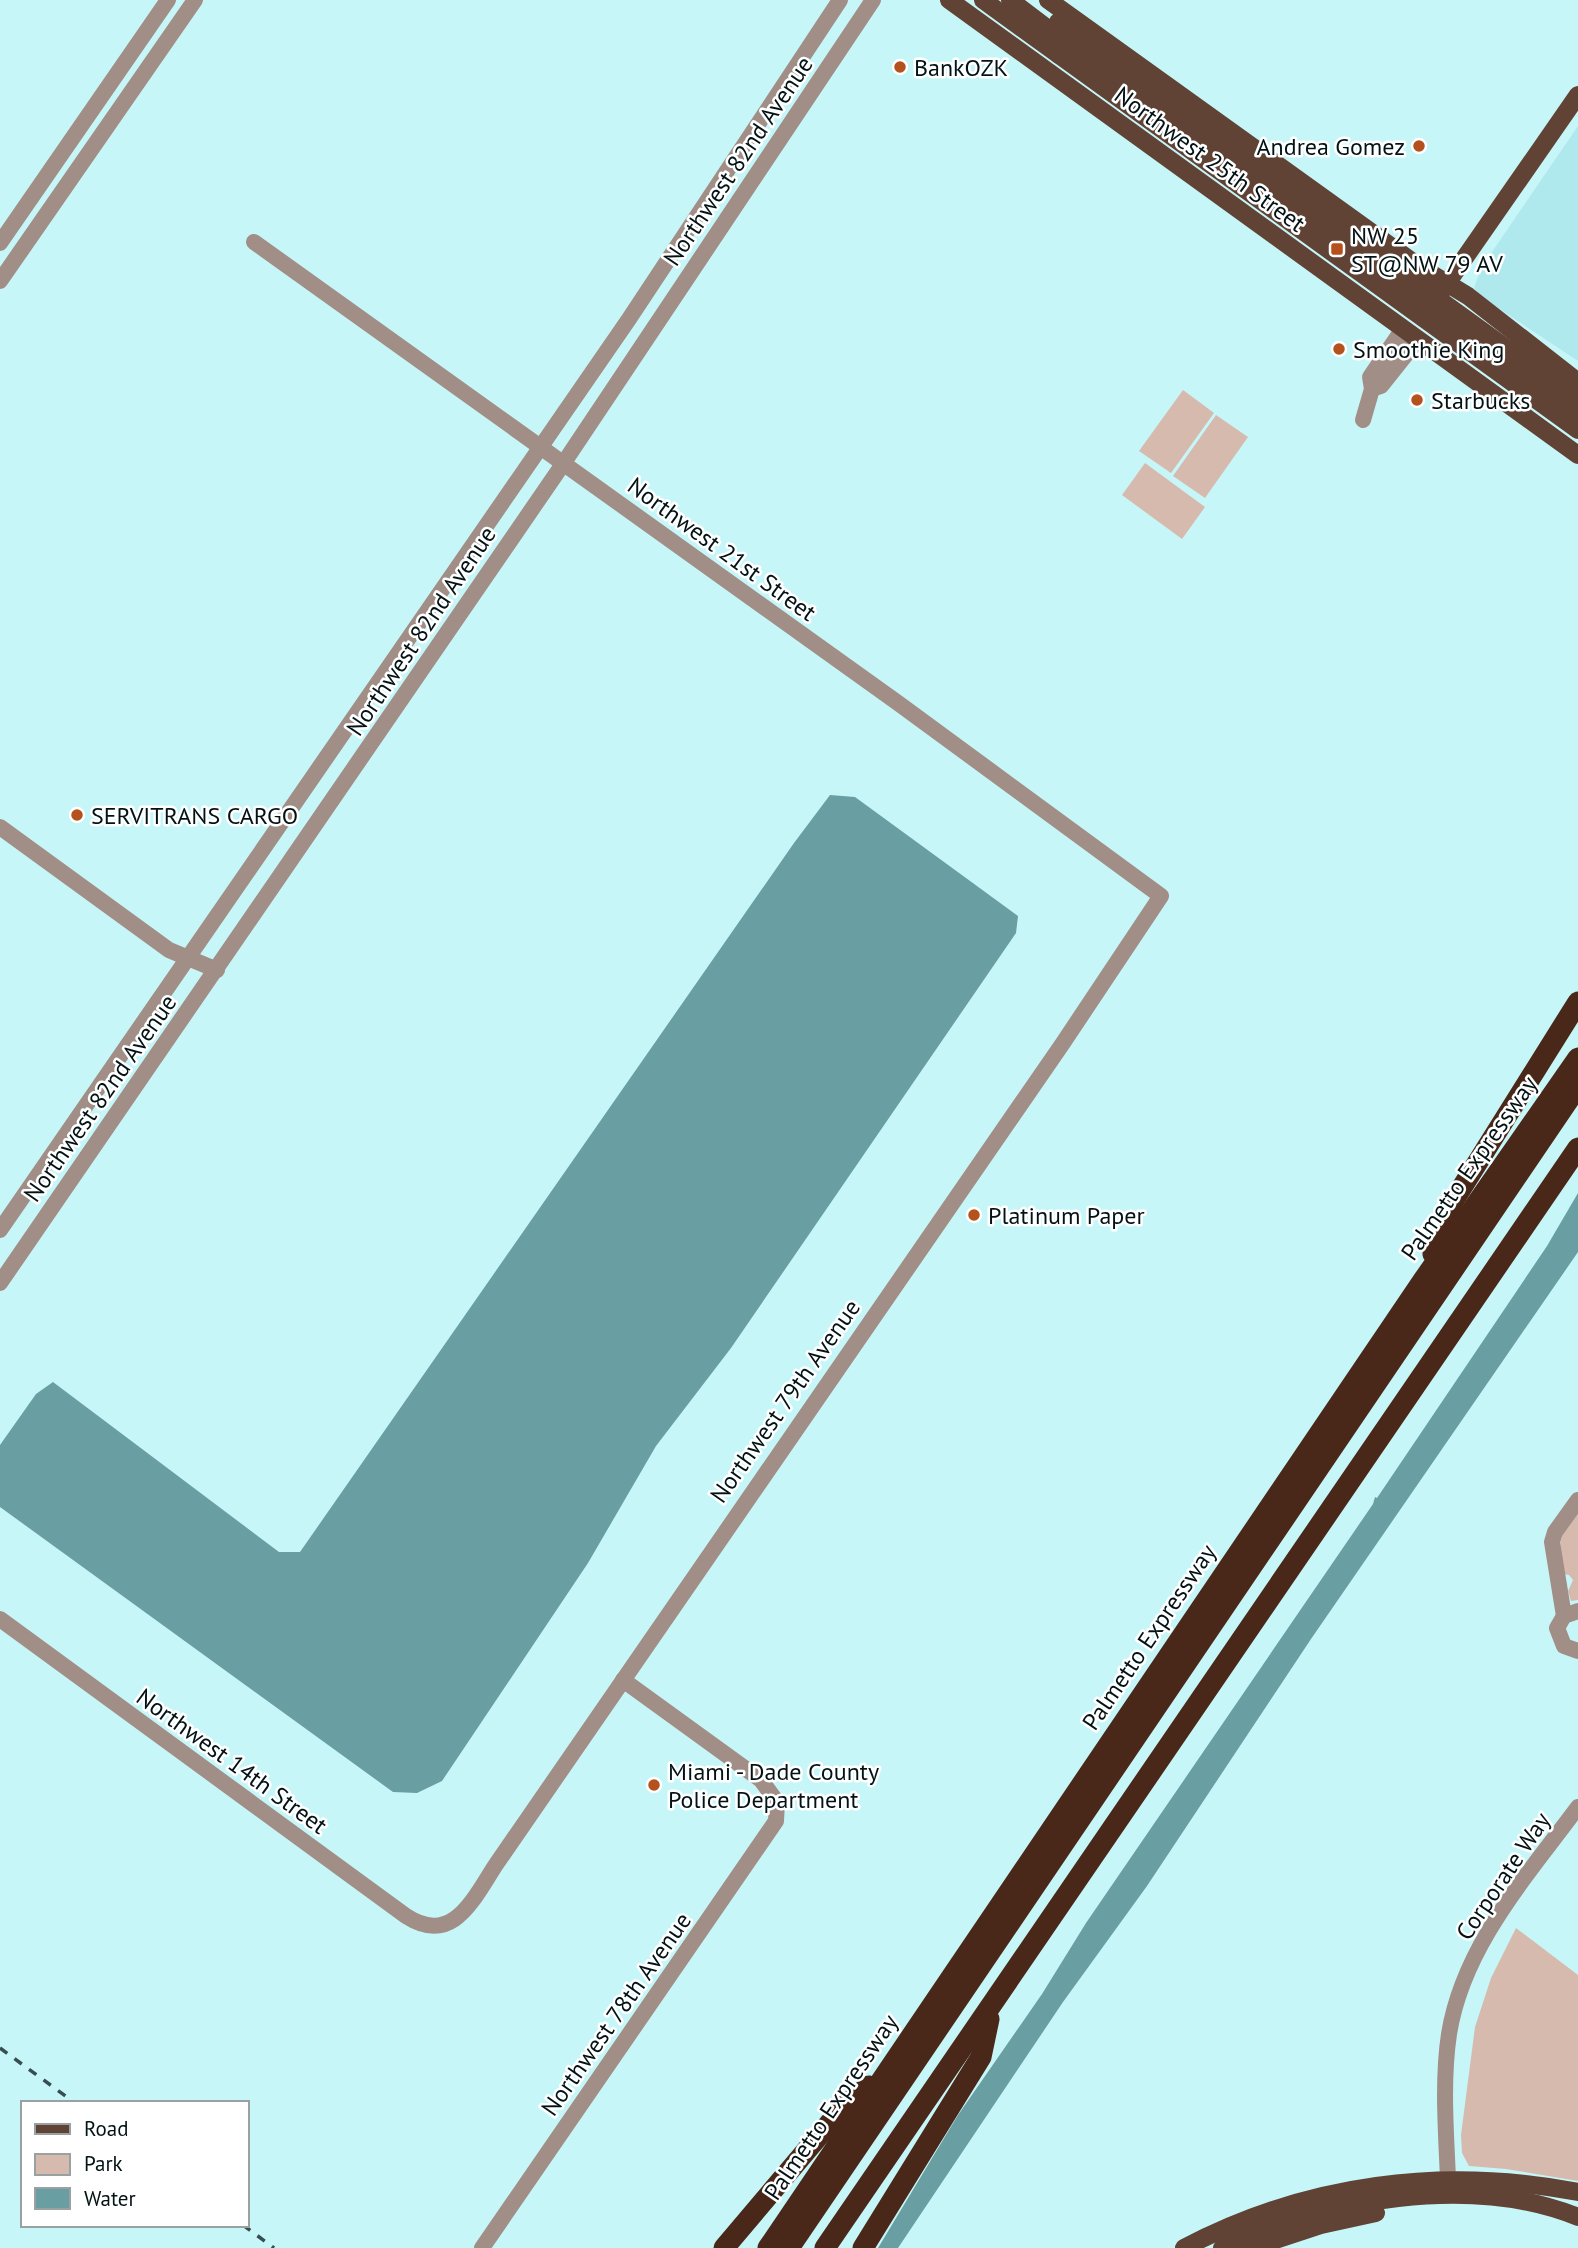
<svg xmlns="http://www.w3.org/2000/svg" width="1578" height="2248" font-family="'PT Sans',sans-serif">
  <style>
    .built { fill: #b0e9ed }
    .green { fill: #d7baae }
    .water { fill: #699ea2 }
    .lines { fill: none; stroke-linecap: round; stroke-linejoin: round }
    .minor { stroke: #a18e86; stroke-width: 16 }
    .major { stroke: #614335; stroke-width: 18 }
    .highway { stroke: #4a2819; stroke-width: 21 }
    .rail { stroke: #364e51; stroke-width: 3.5; stroke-dasharray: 9 9; stroke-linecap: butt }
    .major-bridge { stroke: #614335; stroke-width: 18 }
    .poi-dot { fill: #b5511c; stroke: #fff; stroke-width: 2.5 }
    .labels { text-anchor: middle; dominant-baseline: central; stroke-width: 5; stroke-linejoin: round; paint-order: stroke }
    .poi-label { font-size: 24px; fill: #031315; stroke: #fff; text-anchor: start }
    .street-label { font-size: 24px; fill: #031315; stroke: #fff }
  </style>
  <rect width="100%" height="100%" fill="#c7f6f9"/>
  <!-- built -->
  <path class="built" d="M 1578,126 L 1578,361 L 1483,298 L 1474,288 L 1481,268 Z"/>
  <!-- green -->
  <g class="green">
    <path d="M 1183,390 L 1214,413 L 1171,473 L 1139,451 Z"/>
    <path d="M 1216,415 L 1248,437 L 1205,498 L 1173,476 Z"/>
    <path d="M 1145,463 L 1205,507 L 1182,539 L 1122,495 Z"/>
    <path d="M 1578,1510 L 1578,1600 L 1571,1601 L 1568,1591 L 1573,1580 L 1569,1575 L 1563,1574 C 1558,1541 1558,1537 1578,1510 Z"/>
    <path d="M 1516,1928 L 1578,1975 L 1578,2181 L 1506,2169 L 1469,2166 L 1462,2153 L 1461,2135 L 1475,2027 L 1491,1978 Z"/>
  </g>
  <!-- water -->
  <g class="water">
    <path d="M 830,795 L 855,797 L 1018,916 L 1016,933 L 731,1348 L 656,1446 L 588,1563 L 442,1781 L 417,1793 L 393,1792 L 0,1507 L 0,1445 L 36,1394 L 53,1382 L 279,1552 L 300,1552 L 794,843 Z"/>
    <path d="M 1578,1193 L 1578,1252 L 1311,1639 L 1147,1886 L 1063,2002 L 898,2248 L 878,2248 L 958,2115 L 1042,1994 L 1086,1923 L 1373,1504 L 1375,1497 L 1377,1498 L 1547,1246 Z"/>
  </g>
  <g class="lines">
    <!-- minor -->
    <g class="minor">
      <path d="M 0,243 L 168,0"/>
      <path d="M 0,281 L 195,0"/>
      <path d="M 1363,420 L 1372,389 L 1370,377 L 1398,336 L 1411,335 L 1412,347 L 1381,386 L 1372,389"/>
      <path d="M 0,827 L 169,950 L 217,970"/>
      <path d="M 0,1230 L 629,319 L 840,0"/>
      <path d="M 0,1283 L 563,464 L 873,0"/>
      <path d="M 1578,1611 L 1564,1616 L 1557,1628 L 1564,1646 L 1578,1651"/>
      <path d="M 1564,1616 L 1552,1542 L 1555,1532 L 1578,1500"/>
      <path d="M 0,1619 L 406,1916 C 454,1947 474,1897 497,1863 L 1063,1043 L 1161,896 L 898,703 L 254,242"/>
      <path d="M 1448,2179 C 1446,2131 1442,2081 1449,2034 C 1463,1946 1527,1876 1578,1807"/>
      <path d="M 482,2248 L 776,1821 L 777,1802 L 761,1780 L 623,1680"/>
    </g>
    <!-- major -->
    <g class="major">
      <path d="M 949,0 L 1578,455"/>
      <path d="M 983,0 L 1059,55"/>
      <path d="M 1010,0 L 1147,104 L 1578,414"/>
      <path d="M 1048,0 L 1417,265 L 1468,296 L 1578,382"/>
      <path d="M 1058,22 L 1142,85"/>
      <path d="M 1441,292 L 1578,95"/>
      <path d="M 1184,2248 C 1307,2183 1443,2166 1578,2192"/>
      <path d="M 1222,2248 C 1323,2199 1472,2174 1578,2217"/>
      <path d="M 1251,2248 L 1321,2225 L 1376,2213"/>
    </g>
    <!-- highway -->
    <g class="highway">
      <path d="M 1433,1254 L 1449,1208 L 1578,1002"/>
      <path d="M 724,2248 L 845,2105 L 869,2086"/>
      <path d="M 768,2248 L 1424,1279 L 1578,1058"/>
      <path d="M 789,2248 L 1578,1086"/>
      <path d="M 825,2248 L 1578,1148"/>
      <path d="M 863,2248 L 981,2057 L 989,2019"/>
    </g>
    <!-- rail -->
    <g class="rail">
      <path d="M 0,2048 L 75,2103"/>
      <path d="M 243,2225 L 274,2248"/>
    </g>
    <!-- major-bridge -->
    <g class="major-bridge">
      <path d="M 1059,55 L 1578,430"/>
      <path d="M 1142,85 L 1578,400"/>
    </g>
  </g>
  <!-- markers -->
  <g class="poi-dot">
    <circle cx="900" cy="67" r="7"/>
    <circle cx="1419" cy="146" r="7"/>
    <rect x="1330" y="242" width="14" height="14" rx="3.5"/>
    <circle cx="1339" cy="349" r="7"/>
    <circle cx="1417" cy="400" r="7"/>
    <circle cx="77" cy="815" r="7"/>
    <circle cx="974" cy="1215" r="7"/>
    <circle cx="654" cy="1785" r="7"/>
  </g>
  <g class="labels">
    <!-- poi labels -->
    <g class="poi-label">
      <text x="914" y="67">BankOZK</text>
      <text x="1405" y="146" text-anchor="end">Andrea Gomez</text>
      <text x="1351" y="235">NW 25<tspan x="1351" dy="28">ST@NW 79 AV</tspan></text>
      <text x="1353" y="349">Smoothie King</text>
      <text x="1431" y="400">Starbucks</text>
      <text x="91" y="815">SERVITRANS CARGO</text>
      <text x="988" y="1215">Platinum Paper</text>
      <text x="668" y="1771">Miami - Dade County<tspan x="668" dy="28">Police Department</tspan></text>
    </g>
    <!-- street labels -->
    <g class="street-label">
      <text transform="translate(1210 159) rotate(36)">Northwest 25th Street</text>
      <text transform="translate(738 161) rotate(-56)">Northwest 82nd Avenue</text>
      <text transform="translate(722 549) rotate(36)">Northwest 21st Street</text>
      <text transform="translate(421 631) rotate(-56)">Northwest 82nd Avenue</text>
      <text transform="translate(100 1098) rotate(-55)">Northwest 82nd Avenue</text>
      <text transform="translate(1469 1168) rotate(-55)">Palmetto Expressway</text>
      <text transform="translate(785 1401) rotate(-55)">Northwest 79th Avenue</text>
      <text transform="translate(1149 1637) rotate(-56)">Palmetto Expressway</text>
      <text transform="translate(232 1761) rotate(36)">Northwest 14th Street</text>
      <text transform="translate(1503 1876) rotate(-56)">Corporate Way</text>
      <text transform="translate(616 2014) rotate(-55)">Northwest 78th Avenue</text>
      <text transform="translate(831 2107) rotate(-56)">Palmetto Expressway</text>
    </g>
  </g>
  <!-- legend -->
  <rect x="21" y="2101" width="228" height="126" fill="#ffffff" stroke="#9aa1a1" stroke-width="2"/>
  <rect x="35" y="2124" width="35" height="10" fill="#614335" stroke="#9aa1a1" stroke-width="2"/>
  <text x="84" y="2136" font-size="21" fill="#031315">Road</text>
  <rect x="35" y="2154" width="35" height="21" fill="#d7baae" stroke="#9aa1a1" stroke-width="2"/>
  <text x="84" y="2171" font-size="21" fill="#031315">Park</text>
  <rect x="35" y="2188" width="35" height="21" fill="#699ea2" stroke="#9aa1a1" stroke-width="2"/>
  <text x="84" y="2206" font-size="21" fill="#031315">Water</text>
</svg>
